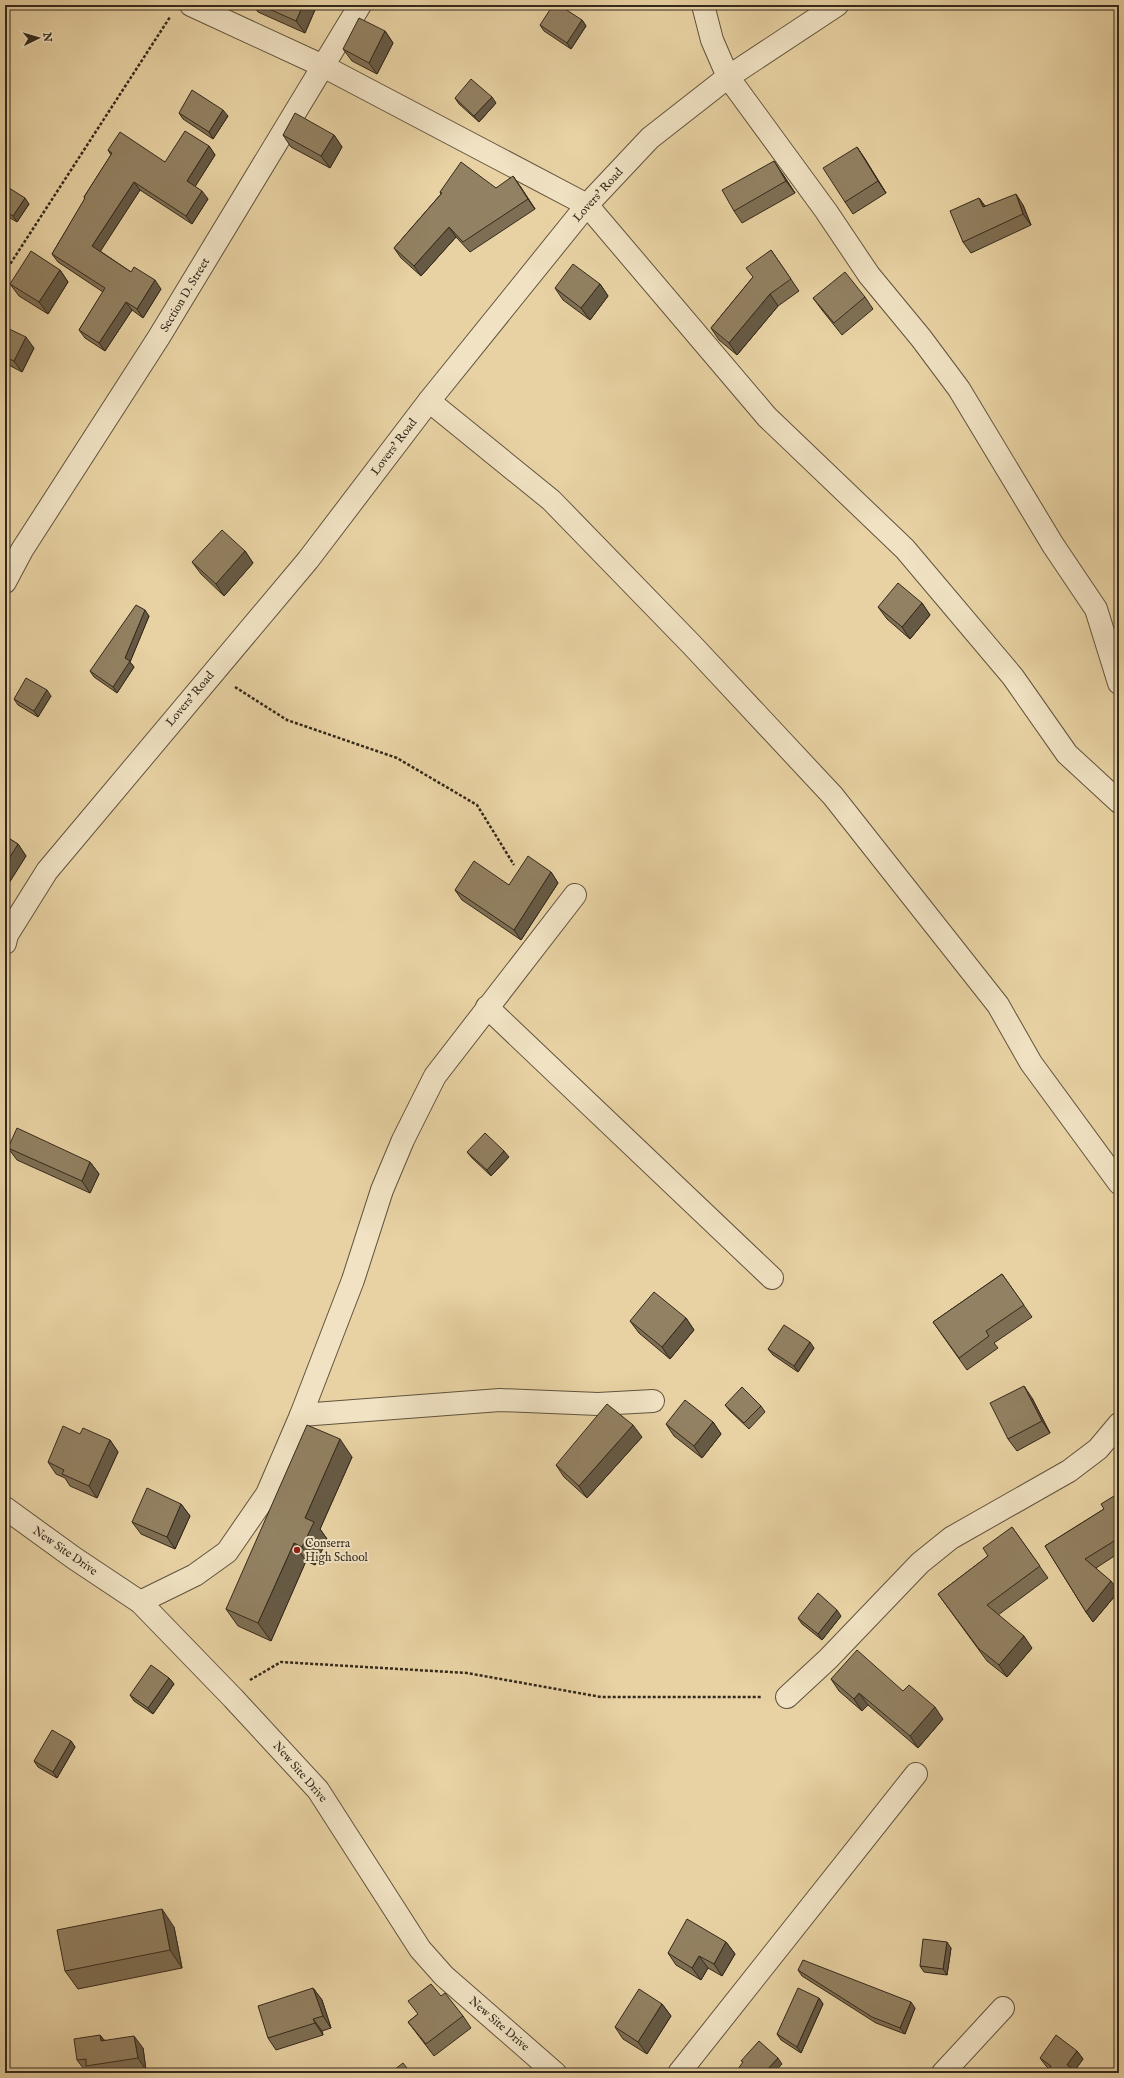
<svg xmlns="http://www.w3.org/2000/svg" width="1124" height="2078" font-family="'IM FELL English',serif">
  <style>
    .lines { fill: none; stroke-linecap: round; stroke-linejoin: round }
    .minor-casing { stroke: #61533e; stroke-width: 24 }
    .path { stroke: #34291c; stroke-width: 2.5; stroke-dasharray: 3 2; stroke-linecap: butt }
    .minor { stroke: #f0e2c3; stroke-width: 22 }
    .wall { fill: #7e6f54; stroke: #34291c }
    .shaded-wall { fill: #665a45; stroke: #34291c }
    .building { fill: #928162; stroke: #34291c }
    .poi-dot { fill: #8f2418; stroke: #f0e2c3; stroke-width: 1.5 }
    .labels { text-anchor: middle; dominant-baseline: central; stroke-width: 4; stroke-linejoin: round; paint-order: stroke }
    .street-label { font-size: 12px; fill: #34291c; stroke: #f0e2c3 }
    .poi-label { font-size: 12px; fill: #34291c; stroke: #f0e2c3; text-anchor: start }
  </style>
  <rect width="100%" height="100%" fill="#e8d2a3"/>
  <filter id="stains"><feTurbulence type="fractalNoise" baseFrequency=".005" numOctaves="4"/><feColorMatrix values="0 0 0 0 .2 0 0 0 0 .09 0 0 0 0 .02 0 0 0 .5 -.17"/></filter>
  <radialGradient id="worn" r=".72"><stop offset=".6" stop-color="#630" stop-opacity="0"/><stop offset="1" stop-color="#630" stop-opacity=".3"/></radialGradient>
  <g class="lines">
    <defs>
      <g id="minor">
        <path d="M 191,5 L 323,66 L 587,205 L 767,417 L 905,549 L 1013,677 L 1067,754 L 1119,802"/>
        <path d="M 703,5 L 712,40 L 728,77 L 826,211 L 869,275 L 921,338 L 959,389 L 1053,545 L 1096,609 L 1119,683"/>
        <path d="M 429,401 L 551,500 L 692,645 L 833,796 L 998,1005 L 1031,1063 L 1119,1183"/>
        <path d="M 5,582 L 22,550 L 159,337 L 360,5"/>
        <path d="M 5,943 L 7,935 L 47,871 L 308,560 L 429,401 L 587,205 L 650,138 L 728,77 L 837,5"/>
        <path d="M 487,1007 L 772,1278"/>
        <path d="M 301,1415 L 500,1400 L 598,1404 L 653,1401"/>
        <path d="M 5,1508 L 74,1558 L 140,1602 L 233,1698 L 318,1790 L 420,1949 L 444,1976 L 555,2073"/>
        <path d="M 140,1602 L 195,1575 L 227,1552 L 267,1494 L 301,1415 L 353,1280 L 382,1190 L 403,1140 L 435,1076 L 575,895"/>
        <path d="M 787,1697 L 828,1659 L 920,1563 L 951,1538 L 1069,1471 L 1098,1449 L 1119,1424"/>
        <path d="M 679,2073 L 916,1774"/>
        <path d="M 943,2073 L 1003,2008"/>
      </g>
    </defs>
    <!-- minor casing -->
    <use href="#minor" class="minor-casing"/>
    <!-- path -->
    <g class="path">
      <path d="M 5,272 L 170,17"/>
      <path d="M 235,687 L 287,720 L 397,758 L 477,805 L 514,865"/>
      <path d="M 250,1680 L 281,1662 L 467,1673 L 601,1697 L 762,1697"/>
    </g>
    <!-- minor -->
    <use href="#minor" class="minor"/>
  </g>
  <!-- wall -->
  <g class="wall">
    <path d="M 253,5 L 317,5 L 305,33 L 258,12 Z"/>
    <path d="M 582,20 L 586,26 L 571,49 L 544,31 L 540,25 Z"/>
    <path d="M 385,31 L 393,43 L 377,74 L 352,61 L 343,49 Z"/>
    <path d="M 455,98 L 496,103 L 479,122 L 459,104 Z"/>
    <path d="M 179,113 L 228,116 L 213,139 L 183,119 Z"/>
    <path d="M 283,135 L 334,135 L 342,147 L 330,168 L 291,147 Z"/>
    <path d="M 209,146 L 215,155 L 195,186 L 208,199 L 192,224 L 140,190 L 100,251 L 131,272 L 161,289 L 143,318 L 132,310 L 105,351 L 85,338 L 79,330 L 103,292 L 58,262 L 52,254 L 85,199 L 84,197 L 111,155 L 108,150 L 165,162 Z"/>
    <path d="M 857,147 L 865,159 L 886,193 L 853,214 L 845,202 Z"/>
    <path d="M 782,173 L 795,193 L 742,223 L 734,211 Z"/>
    <path d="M 520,186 L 535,209 L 470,252 L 456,237 L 421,276 L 401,258 L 394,248 L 441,194 L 440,192 Z"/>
    <path d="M 5,187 L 29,204 L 17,222 L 5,215 Z"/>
    <path d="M 979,198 L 985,206 L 1023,205 L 1031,225 L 971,253 L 963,242 Z"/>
    <path d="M 771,250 L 799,291 L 778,306 L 737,355 L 719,340 L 711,328 L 753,277 Z"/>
    <path d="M 60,270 L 68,282 L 48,314 L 19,296 L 10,284 Z"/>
    <path d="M 600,284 L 608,296 L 590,320 L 563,300 L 555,288 Z"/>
    <path d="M 865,297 L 873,309 L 842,335 L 822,310 L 813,298 Z"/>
    <path d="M 5,327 L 34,348 L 22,372 L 5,363 Z"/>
    <path d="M 245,551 L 253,563 L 224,596 L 201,574 L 192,562 Z"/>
    <path d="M 922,603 L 930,615 L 910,639 L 887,619 L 878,607 Z"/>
    <path d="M 149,616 L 130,662 L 134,667 L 117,693 L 94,677 L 90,671 Z"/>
    <path d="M 51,696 L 38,717 L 18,705 L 14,699 Z"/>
    <path d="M 5,836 L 18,844 L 26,856 L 9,883 L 5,880 Z"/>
    <path d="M 551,872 L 558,883 L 521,940 L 462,900 L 455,890 L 509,885 Z"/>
    <path d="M 8,1148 L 90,1162 L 99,1174 L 90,1193 L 17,1160 Z"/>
    <path d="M 467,1152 L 509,1157 L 491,1176 L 472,1158 Z"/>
    <path d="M 1002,1274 L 1032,1317 L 994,1343 L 998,1348 L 967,1370 L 933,1322 Z"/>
    <path d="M 686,1318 L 694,1330 L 670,1359 L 639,1333 L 630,1321 Z"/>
    <path d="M 814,1348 L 798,1372 L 773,1355 L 768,1349 Z"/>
    <path d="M 1032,1398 L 1050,1433 L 1017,1451 L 1008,1439 Z"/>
    <path d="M 725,1405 L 761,1406 L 765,1412 L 749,1429 L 730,1411 Z"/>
    <path d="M 713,1422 L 721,1434 L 702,1458 L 674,1436 L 666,1424 Z"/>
    <path d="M 80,1434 L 110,1440 L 118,1452 L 97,1498 L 70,1486 L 65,1478 L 56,1474 L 48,1462 Z"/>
    <path d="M 642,1437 L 587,1498 L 564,1477 L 556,1465 Z"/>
    <path d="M 352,1457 L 320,1529 L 327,1539 L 315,1565 L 306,1561 L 271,1641 L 238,1626 L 226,1609 Z"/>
    <path d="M 1119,1493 L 1119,1553 L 1096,1568 L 1119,1591 L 1093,1622 L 1086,1612 L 1045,1546 L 1104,1509 Z"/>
    <path d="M 181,1504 L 190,1516 L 175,1549 L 141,1534 L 132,1522 Z"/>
    <path d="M 1012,1527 L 1048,1578 L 998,1615 L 1032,1648 L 1007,1677 L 987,1661 L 938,1594 L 988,1556 Z"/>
    <path d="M 841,1616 L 822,1640 L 802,1624 L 798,1618 Z"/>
    <path d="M 169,1678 L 174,1684 L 153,1714 L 134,1701 L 130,1695 Z"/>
    <path d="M 831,1679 L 903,1691 L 943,1719 L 918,1748 L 868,1705 L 862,1711 L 839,1691 Z"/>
    <path d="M 71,1741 L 75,1747 L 57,1778 L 38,1767 L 34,1761 Z"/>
    <path d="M 174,1927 L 182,1968 L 78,1989 L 65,1971 Z"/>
    <path d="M 726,1942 L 735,1954 L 722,1976 L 708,1968 L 701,1980 L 676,1965 L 668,1953 Z"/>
    <path d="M 951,1948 L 947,1975 L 924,1972 L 920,1966 Z"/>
    <path d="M 798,1970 L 915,2008 L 905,2034 L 876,2023 L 802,1976 Z"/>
    <path d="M 313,1988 L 322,2000 L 331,2028 L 322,2031 L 323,2035 L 276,2050 L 268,2038 Z"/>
    <path d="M 441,1996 L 463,2016 L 471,2028 L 434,2056 L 408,2022 Z"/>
    <path d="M 819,1998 L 823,2004 L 801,2053 L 781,2040 L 777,2034 Z"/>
    <path d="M 662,2004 L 671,2016 L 647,2054 L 623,2039 L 615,2027 Z"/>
    <path d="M 100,2035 L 104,2040 L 143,2048 L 146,2070 L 127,2073 L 92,2073 L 90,2071 L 86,2072 L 77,2060 Z"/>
    <path d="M 1077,2051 L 1083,2059 L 1075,2070 L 1049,2069 L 1046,2066 L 1040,2058 Z"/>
  </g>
  <!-- shaded-wall -->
  <g class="shaded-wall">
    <path d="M 303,5 L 317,5 L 305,33 L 296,21 Z"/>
    <path d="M 582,20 L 586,26 L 571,49 L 567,43 Z"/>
    <path d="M 385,31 L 393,43 L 377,74 L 369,63 Z"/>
    <path d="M 492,97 L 496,103 L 479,122 L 474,116 Z"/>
    <path d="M 223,110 L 228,116 L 213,139 L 209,132 Z"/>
    <path d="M 334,135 L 342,147 L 330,168 L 321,156 Z"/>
    <path d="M 209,146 L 215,155 L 193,190 L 187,181 Z"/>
    <path d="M 857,147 L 865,159 L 886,193 L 878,181 Z"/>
    <path d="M 774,161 L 782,173 L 795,193 L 786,181 Z"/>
    <path d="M 513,176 L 520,186 L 535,209 L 528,199 Z"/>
    <path d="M 134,182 L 140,190 L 98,255 L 92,246 Z"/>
    <path d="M 202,191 L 208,199 L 192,224 L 186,216 Z"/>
    <path d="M 1016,194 L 1023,205 L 1031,225 L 1023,214 Z"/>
    <path d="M 25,198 L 29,204 L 17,222 L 13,216 Z"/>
    <path d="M 979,198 L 987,209 L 983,207 Z"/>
    <path d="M 449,227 L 456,237 L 421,276 L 414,266 Z"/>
    <path d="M 60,270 L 68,282 L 48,314 L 39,302 Z"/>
    <path d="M 155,280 L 161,289 L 143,318 L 137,309 Z"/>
    <path d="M 600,284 L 608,296 L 590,320 L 581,308 Z"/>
    <path d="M 770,294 L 778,306 L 737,355 L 729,343 Z"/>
    <path d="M 126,302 L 132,310 L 105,351 L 99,343 Z"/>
    <path d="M 26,337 L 34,348 L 22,372 L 14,361 Z"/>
    <path d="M 245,551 L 253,563 L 224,596 L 216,584 Z"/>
    <path d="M 922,603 L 930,615 L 910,639 L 902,627 Z"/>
    <path d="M 145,610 L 149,616 L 130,662 L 134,667 L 117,693 L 113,687 Z"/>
    <path d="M 47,690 L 51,696 L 38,717 L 34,711 Z"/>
    <path d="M 18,844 L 26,856 L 9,883 L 5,876 L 5,865 Z"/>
    <path d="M 551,872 L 558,883 L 521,940 L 514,930 Z"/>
    <path d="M 504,1151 L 509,1157 L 491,1176 L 487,1170 Z"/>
    <path d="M 90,1162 L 99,1174 L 90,1193 L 82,1181 Z"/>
    <path d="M 686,1318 L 694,1330 L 670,1359 L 662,1347 Z"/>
    <path d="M 810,1342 L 814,1348 L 798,1372 L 794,1366 Z"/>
    <path d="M 1024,1386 L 1032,1398 L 1050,1433 L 1042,1421 Z"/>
    <path d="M 713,1422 L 721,1434 L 702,1458 L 694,1446 Z"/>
    <path d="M 633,1425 L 642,1437 L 587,1498 L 579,1486 Z"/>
    <path d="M 340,1439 L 352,1457 L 320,1529 L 327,1539 L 315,1565 L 302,1547 L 305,1518 Z"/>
    <path d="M 110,1440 L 118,1452 L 97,1498 L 89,1486 Z"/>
    <path d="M 181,1504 L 190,1516 L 175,1549 L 167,1537 Z"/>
    <path d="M 294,1543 L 306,1561 L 271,1641 L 258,1623 Z"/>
    <path d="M 1111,1581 L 1119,1591 L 1093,1622 L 1086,1612 Z"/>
    <path d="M 837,1610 L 841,1616 L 822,1640 L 818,1634 Z"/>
    <path d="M 1024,1636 L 1032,1648 L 1007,1677 L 999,1665 Z"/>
    <path d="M 169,1678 L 174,1684 L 153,1714 L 148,1708 Z"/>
    <path d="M 859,1693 L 868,1705 L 862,1711 L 854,1699 Z"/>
    <path d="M 935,1707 L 943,1719 L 918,1748 L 910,1736 Z"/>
    <path d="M 71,1741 L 75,1747 L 57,1778 L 53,1772 Z"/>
    <path d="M 162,1909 L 174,1927 L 182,1968 L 170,1950 Z"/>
    <path d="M 726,1942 L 735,1954 L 722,1976 L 714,1964 Z"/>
    <path d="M 947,1942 L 951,1948 L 947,1975 L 943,1969 Z"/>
    <path d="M 699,1956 L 708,1968 L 701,1980 L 692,1968 Z"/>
    <path d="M 313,1988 L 322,2000 L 331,2028 L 323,2016 Z"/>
    <path d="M 819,1998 L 823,2004 L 801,2053 L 797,2047 Z"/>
    <path d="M 911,2002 L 915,2008 L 905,2034 L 900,2028 Z"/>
    <path d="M 662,2004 L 671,2016 L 647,2054 L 638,2042 Z"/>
    <path d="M 313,2019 L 322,2031 L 323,2035 L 315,2023 Z"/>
    <path d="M 100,2035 L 108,2046 L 101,2041 Z"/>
    <path d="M 134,2036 L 143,2048 L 146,2070 L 138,2058 Z"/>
    <path d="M 1077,2051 L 1083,2059 L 1073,2073 L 1067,2065 Z"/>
    <path d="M 778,2058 L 782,2064 L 774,2073 L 764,2073 Z"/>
  </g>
  <!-- building -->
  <g class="building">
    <path d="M 260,5 L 303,5 L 296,21 Z"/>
    <path d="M 553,5 L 559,5 L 582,20 L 567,43 L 540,25 Z"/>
    <path d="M 359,18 L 385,31 L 369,63 L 343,49 Z"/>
    <path d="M 471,79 L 492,97 L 474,116 L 455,98 Z"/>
    <path d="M 192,90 L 223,110 L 209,132 L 179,113 Z"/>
    <path d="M 295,113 L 334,135 L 321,156 L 283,135 Z"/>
    <path d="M 185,131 L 209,146 L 187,181 L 202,191 L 186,216 L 134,182 L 92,246 L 131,272 L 134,267 L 155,280 L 137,309 L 126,302 L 99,343 L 79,330 L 105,288 L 52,254 L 85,198 L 84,197 L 112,153 L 108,150 L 120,132 L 165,162 Z"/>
    <path d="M 857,147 L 878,181 L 845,202 L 823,168 Z"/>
    <path d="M 774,161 L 786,181 L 734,211 L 722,190 Z"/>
    <path d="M 461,162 L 496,188 L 513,176 L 528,199 L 463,242 L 449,227 L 414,266 L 394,248 L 442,193 L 440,192 Z"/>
    <path d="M 6,186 L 25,198 L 13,216 L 5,211 L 5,187 Z"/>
    <path d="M 1016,194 L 1023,214 L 963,242 L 950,211 L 979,198 L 983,207 Z"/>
    <path d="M 771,250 L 791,279 L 770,294 L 729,343 L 711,328 L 753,277 L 746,268 Z"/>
    <path d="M 31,251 L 60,270 L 39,302 L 10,284 Z"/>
    <path d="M 573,264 L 600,284 L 581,308 L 555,288 Z"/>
    <path d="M 845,272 L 865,297 L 834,323 L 813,298 Z"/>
    <path d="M 5,327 L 26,337 L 14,361 L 5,357 Z"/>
    <path d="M 222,530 L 245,551 L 216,584 L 192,562 Z"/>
    <path d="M 898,583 L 922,603 L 902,627 L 878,607 Z"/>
    <path d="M 136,605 L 145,610 L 125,658 L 130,661 L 113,687 L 90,671 Z"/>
    <path d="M 26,678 L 47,690 L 34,711 L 14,699 Z"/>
    <path d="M 5,836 L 18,844 L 5,865 Z"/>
    <path d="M 528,856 L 551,872 L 514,930 L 455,890 L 474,861 L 509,885 Z"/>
    <path d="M 17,1128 L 90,1162 L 82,1181 L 8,1148 Z"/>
    <path d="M 485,1133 L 504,1151 L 487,1170 L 467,1152 Z"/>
    <path d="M 1002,1274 L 1024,1305 L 986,1331 L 989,1336 L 959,1358 L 933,1322 Z"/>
    <path d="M 654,1292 L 686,1318 L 662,1347 L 630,1321 Z"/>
    <path d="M 784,1325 L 810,1342 L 794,1366 L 768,1349 Z"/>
    <path d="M 1024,1386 L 1042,1421 L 1008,1439 L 990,1403 Z"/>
    <path d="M 742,1387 L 761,1406 L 744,1423 L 725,1405 Z"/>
    <path d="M 685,1400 L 713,1422 L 694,1446 L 666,1424 Z"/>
    <path d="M 607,1404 L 633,1425 L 579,1486 L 556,1465 Z"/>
    <path d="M 307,1425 L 340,1439 L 305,1518 L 314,1522 L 302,1547 L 294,1543 L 258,1623 L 226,1609 Z"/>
    <path d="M 63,1426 L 80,1434 L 83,1428 L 110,1440 L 89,1486 L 62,1474 L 64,1470 L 48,1462 Z"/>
    <path d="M 147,1488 L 181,1504 L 167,1537 L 132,1522 Z"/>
    <path d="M 1119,1493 L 1119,1538 L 1085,1559 L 1111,1581 L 1086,1612 L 1045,1546 L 1104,1509 L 1101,1504 Z"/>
    <path d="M 1012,1527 L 1040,1566 L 987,1605 L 1024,1636 L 999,1665 L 979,1649 L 938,1594 L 988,1556 L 983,1548 Z"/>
    <path d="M 818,1593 L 837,1610 L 818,1634 L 798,1618 Z"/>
    <path d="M 857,1650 L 903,1691 L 909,1685 L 935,1707 L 910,1736 L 859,1693 L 854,1699 L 831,1679 Z"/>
    <path d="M 151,1665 L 169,1678 L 148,1708 L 130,1695 Z"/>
    <path d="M 52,1730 L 71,1741 L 53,1772 L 34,1761 Z"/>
    <path d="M 162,1909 L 170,1950 L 65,1971 L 57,1930 Z"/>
    <path d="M 687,1919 L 726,1942 L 714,1964 L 699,1956 L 692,1968 L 668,1953 Z"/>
    <path d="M 923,1939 L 947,1942 L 943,1969 L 920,1966 Z"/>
    <path d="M 803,1960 L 911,2002 L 900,2028 L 872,2017 L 798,1970 Z"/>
    <path d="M 431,1984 L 441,1996 L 445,1993 L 463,2016 L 426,2044 L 408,2022 L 418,2014 L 408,2001 Z"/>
    <path d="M 313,1988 L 323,2016 L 313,2019 L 315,2023 L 268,2038 L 258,2006 Z"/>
    <path d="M 798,1988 L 819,1998 L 797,2047 L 777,2034 Z"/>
    <path d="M 639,1989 L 662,2004 L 638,2042 L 615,2027 Z"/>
    <path d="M 100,2035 L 101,2041 L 134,2036 L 138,2058 L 86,2066 L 86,2059 L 77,2060 L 74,2039 Z"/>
    <path d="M 1056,2035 L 1077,2051 L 1067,2065 L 1079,2073 L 1047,2073 L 1051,2066 L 1040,2058 Z"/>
    <path d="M 759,2041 L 778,2058 L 764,2073 L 735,2073 L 743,2062 L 741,2061 Z"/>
    <path d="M 403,2063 L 411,2073 L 390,2073 Z"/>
  </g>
  <!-- markers -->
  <circle class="poi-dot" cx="297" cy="1550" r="4"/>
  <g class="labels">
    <!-- street labels -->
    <g class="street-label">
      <text transform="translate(598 195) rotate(-48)">Lovers' Road</text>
      <text transform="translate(185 295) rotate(-59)">Section D. Street</text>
      <text transform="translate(394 447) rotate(-53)">Lovers' Road</text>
      <text transform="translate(190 699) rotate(-50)">Lovers' Road</text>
      <text transform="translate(65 1551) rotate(35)">New Site Drive</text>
      <text transform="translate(300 1772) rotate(49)">New Site Drive</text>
      <text transform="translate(499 2024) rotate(41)">New Site Drive</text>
    </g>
    <!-- poi labels -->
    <g class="poi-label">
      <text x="305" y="1543">Conserra<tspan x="305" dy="14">High School</tspan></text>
    </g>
  </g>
  <!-- margin -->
  <rect width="1124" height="2078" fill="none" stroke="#e8d2a3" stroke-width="20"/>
  <rect x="6" y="6" width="1112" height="2066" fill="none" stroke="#34291c" stroke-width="2"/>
  <rect x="10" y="10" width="1104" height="2058" fill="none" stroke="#34291c"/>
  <!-- north arrow -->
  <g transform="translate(38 38) rotate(85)" stroke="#f0e2c3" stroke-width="3" paint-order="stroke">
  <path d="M0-3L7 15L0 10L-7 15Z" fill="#34291c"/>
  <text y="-6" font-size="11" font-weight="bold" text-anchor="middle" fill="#34291c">N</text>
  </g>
  <rect width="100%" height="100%" filter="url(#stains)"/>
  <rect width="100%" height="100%" fill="url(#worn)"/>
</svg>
